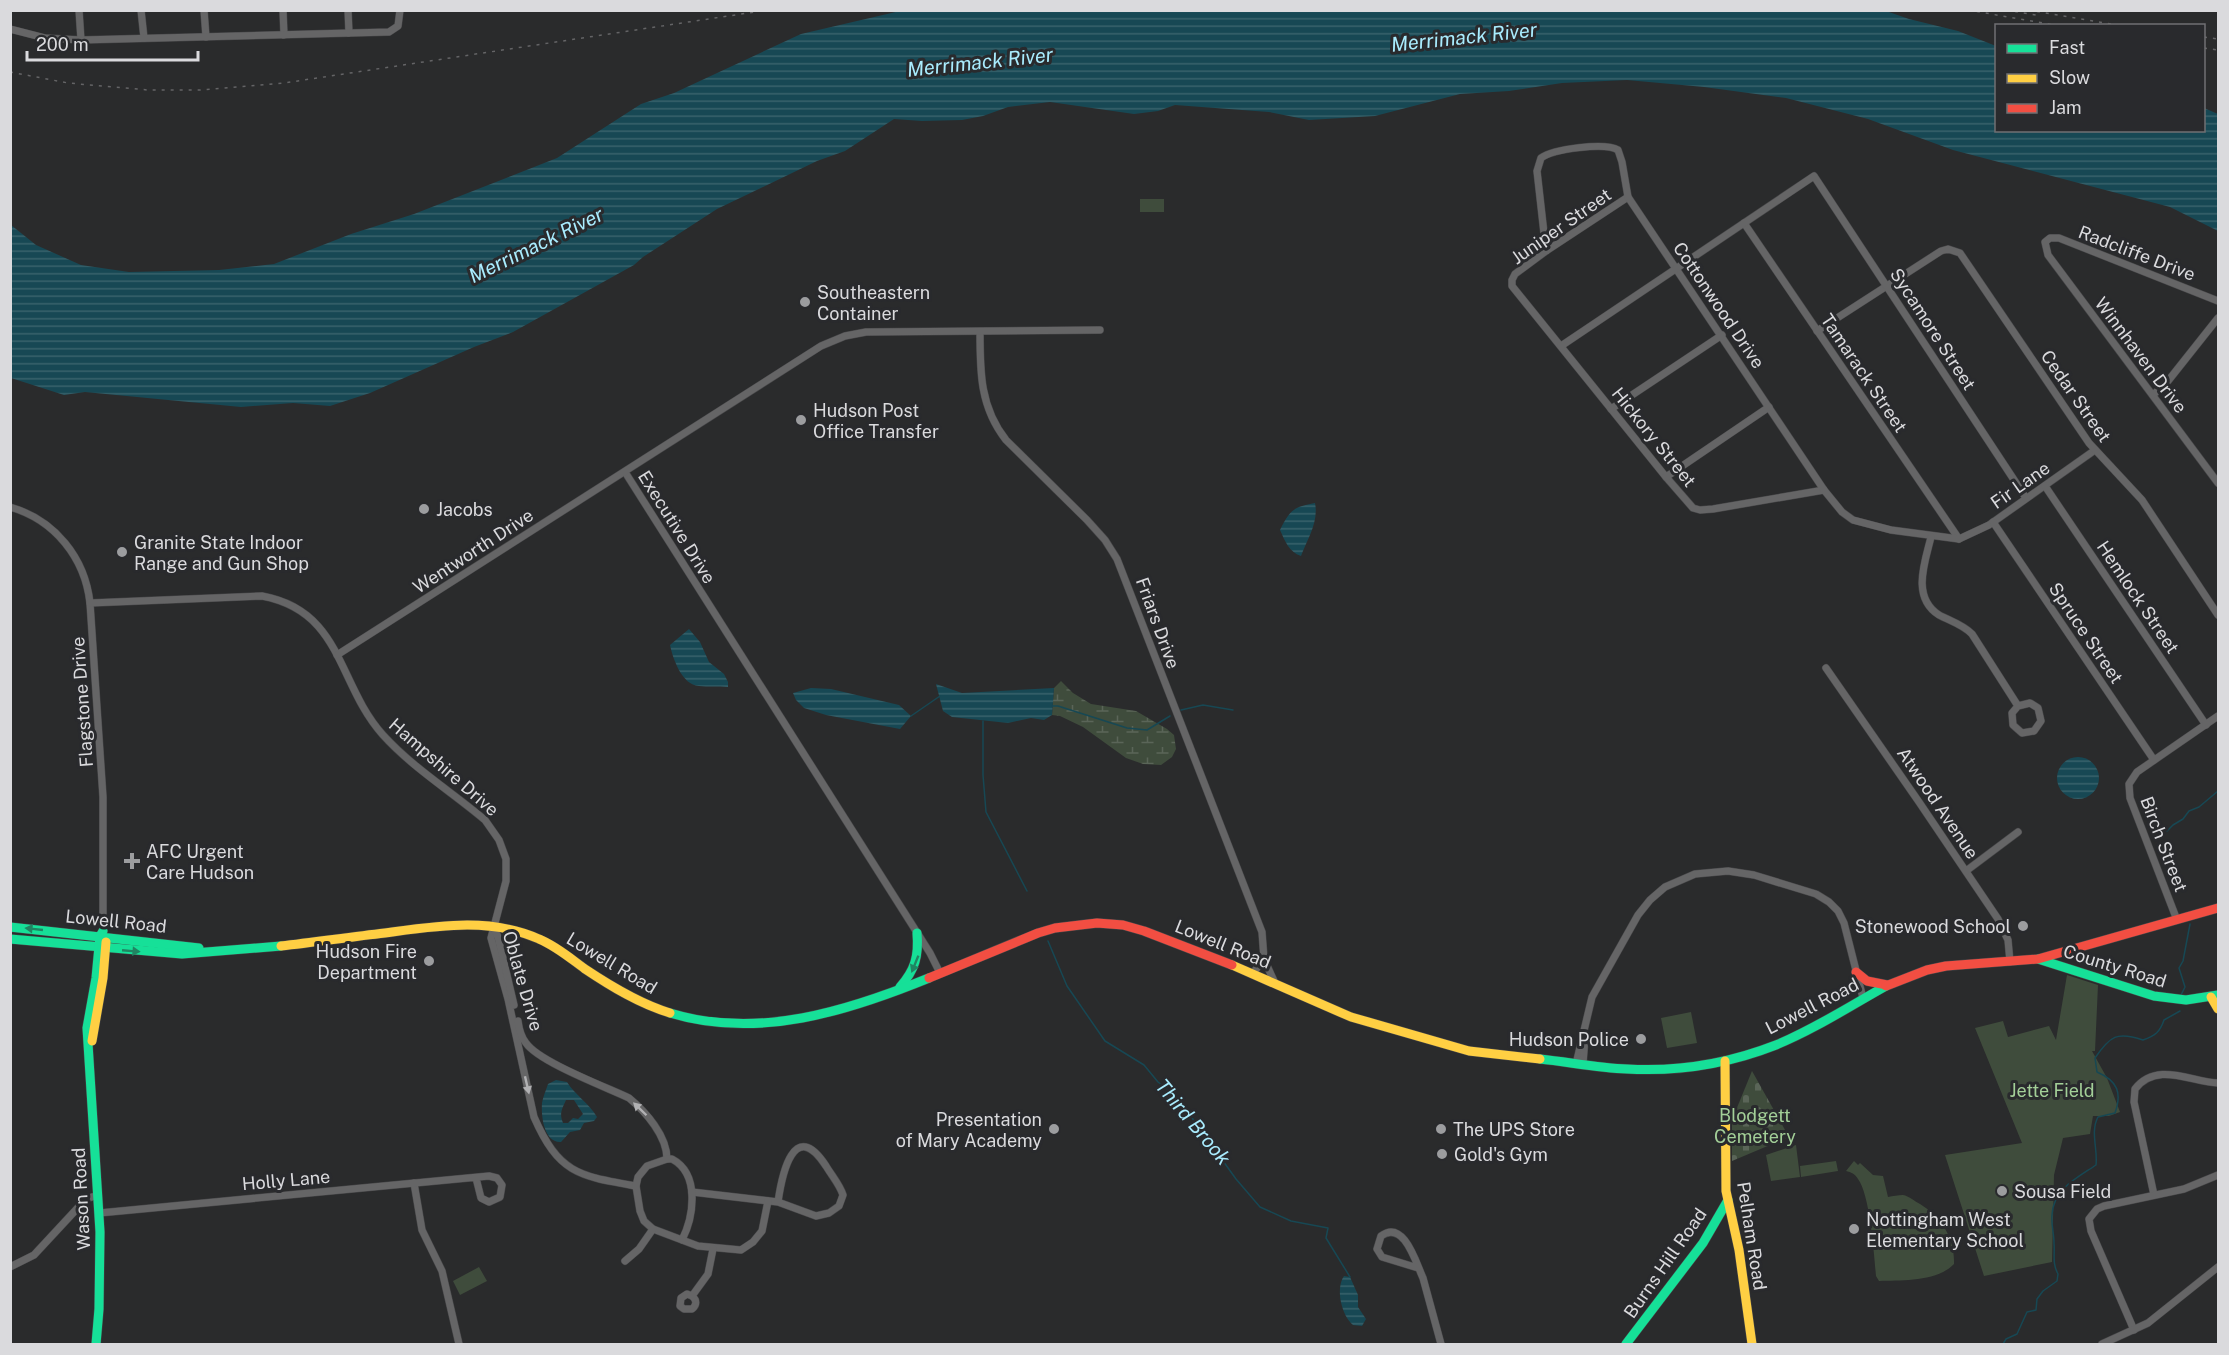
<svg xmlns="http://www.w3.org/2000/svg" width="2229" height="1355" font-family="'Public Sans',sans-serif">
  <style>
    .wetland { fill: url(#wetland-marsh) }
    .cemetery { fill: url(#cemetery-stones) }
    .park { fill: #3f4c3c }
    .water { fill: url(#water-rules); fill-rule: evenodd }
    .lines { fill: none; stroke-linecap: round; stroke-linejoin: round }
    .stream { stroke: #174854; stroke-width: 1.5 }
    .street-casing { stroke: #474749; stroke-width: 8 }
    .fast-casing { stroke: #474749; stroke-width: 10 }
    .slow-casing { stroke: #474749; stroke-width: 10 }
    .jam-casing { stroke: #474749; stroke-width: 10 }
    .street { stroke: #656566; stroke-width: 7 }
    .fast { stroke: #16e098; stroke-width: 9 }
    .slow { stroke: #ffcf43; stroke-width: 9 }
    .jam { stroke: #f24e42; stroke-width: 9 }
    .rail { stroke: #646466; stroke-width: 1.5; stroke-dasharray: 3 6; stroke-linecap: butt }
    .oneway { fill: #208562 }
    .oneway2 { fill: #b1b1b3 }
    .poi-dot { fill: #9c9d9f; stroke: #292a2d; stroke-width: 2 }
    .labels { text-anchor: middle; dominant-baseline: central; stroke-width: 6; stroke-linejoin: round; paint-order: stroke }
    .street-label { font-size: 18px; fill: #dadadd; stroke: #292a2d }
    .poi-label { font-size: 18px; fill: #dadadd; stroke: #292a2d; text-anchor: start }
    .park-label { font-size: 18px; fill: #a3cf98; stroke: #292a2d }
    .water-label { font-size: 20px; font-style: italic; fill: #a9ecfe; stroke: #292a2d }
  </style>
  <defs>
    <pattern id="wetland-marsh" width="20" height="14" patternUnits="userSpaceOnUse" patternTransform="scale(1.5)"><rect width="20" height="14" fill="#3f4c3c"/><path d="M1 5h8M5 5V1M11 12h8M15 12V8" fill="none" stroke="#5a6558"/></pattern>
    <pattern id="cemetery-stones" width="16" height="16" patternUnits="userSpaceOnUse" patternTransform="scale(1.5)"><rect width="16" height="16" fill="#3f4c3c"/><path d="M2 7V4a2 2 0 0 1 4 0v3zM10 15v-3a2 2 0 0 1 4 0v3z" fill="#5a6558"/></pattern>
    <pattern id="water-rules" width="6" height="5" patternUnits="userSpaceOnUse" patternTransform="scale(1.5)"><rect width="6" height="5" fill="#174854"/><path d="M0 2.5h6" fill="none" stroke="#38626c"/></pattern>
  </defs>
  <rect width="100%" height="100%" fill="#2a2b2c"/>
  <!-- wetland -->
  <path class="wetland" d="M 1061,681 L 1073,693 L 1091,704 L 1136,711 L 1167,729 L 1174,735 L 1176,749 L 1172,757 L 1161,765 L 1143,764 L 1126,758 L 1083,727 L 1060,716 L 1052,715 L 1054,688 Z"/>
  <!-- cemetery -->
  <path class="cemetery" d="M 1752,1071 L 1789,1137 L 1732,1161 L 1732,1120 Z"/>
  <!-- park -->
  <g class="park">
    <rect x="1140" y="199" width="24" height="13"/>
    <path d="M 2067,975 L 2098,985 L 2095,1051 L 2092,1051 L 2107,1078 L 2120,1112 L 2109,1116 L 2093,1116 L 2090,1134 L 2063,1138 L 2054,1175 L 2052,1262 L 1984,1276 L 1945,1155 L 2022,1143 L 1975,1028 L 2003,1021 L 2008,1037 L 2049,1026 L 2056,1040 Z"/>
    <path d="M 1691,1012 L 1697,1043 L 1667,1048 L 1661,1018 Z"/>
    <path d="M 1796,1145 L 1800,1177 L 1771,1181 L 1766,1155 Z"/>
    <path d="M 1836,1161 L 1838,1171 L 1801,1177 L 1800,1166 Z"/>
    <path d="M 1854,1161 L 1858,1165 L 1860,1163 L 1873,1175 L 1883,1176 L 1888,1197 C 1893,1196 1898,1195 1903,1195 C 1909,1196 1914,1201 1920,1204 C 1941,1217 1955,1238 1954,1264 C 1937,1282 1902,1280 1879,1281 L 1876,1276 C 1874,1254 1870,1195 1858,1179 C 1855,1174 1851,1172 1846,1171 Z"/>
    <path d="M 479,1267 L 487,1281 L 460,1295 L 453,1281 Z"/>
  </g>
  <!-- water -->
  <g class="water">
    <path d="M 900,11 L 1886,11 L 1909,19 L 1958,31 L 1996,46 L 1996,130 L 2204,130 L 2204,108 L 2218,114 L 2218,231 L 2170,207 L 1953,150 L 1868,119 L 1786,98 L 1704,87 L 1627,80 L 1562,83 L 1509,91 L 1460,94 L 1375,116 L 1309,120 L 1269,112 L 1175,105 L 1158,111 L 1134,114 L 1050,102 L 1008,107 L 983,116 L 962,120 L 922,121 L 894,119 L 845,151 L 817,161 L 717,209 L 643,257 L 634,265 L 513,332 L 474,347 L 370,393 L 330,406 L 293,403 L 241,407 L 85,392 L 64,395 L 11,378 L 11,225 L 36,245 L 81,265 L 129,272 L 219,270 L 274,264 L 351,234 L 414,214 L 557,158 L 641,104 L 674,93 L 801,34 Z"/>
    <path d="M 1315,503 C 1319,522 1307,540 1301,556 C 1289,552 1285,541 1280,530 C 1290,510 1293,507 1315,503 Z"/>
    <path d="M 689,629 L 700,642 L 709,662 L 724,674 L 728,682 L 728,687 C 718,686 708,687 699,686 C 682,685 673,659 670,645 Z"/>
    <path d="M 936,684 L 962,693 L 1054,688 L 1052,715 L 1044,720 L 1031,718 L 1008,723 L 952,717 L 943,711 Z"/>
    <path d="M 811,688 L 831,689 L 899,705 L 911,716 L 900,729 L 826,715 L 804,708 L 796,700 L 793,693 Z"/>
    <circle cx="2078" cy="778" r="21"/>
    <path d="M 556,1080 L 567,1082 C 575,1095 589,1103 597,1117 L 594,1121 L 584,1123 L 580,1130 L 570,1132 L 561,1142 C 544,1143 541,1116 542,1103 C 543,1097 546,1090 548,1084 ZM 566,1100 L 574,1100 L 583,1114 L 578,1119 L 573,1118 L 568,1123 L 563,1123 C 559,1113 562,1109 566,1100 Z"/>
    <path d="M 1344,1276 L 1350,1277 L 1358,1295 L 1358,1307 L 1366,1319 L 1362,1326 L 1353,1325 C 1342,1316 1335,1289 1344,1276 Z"/>
  </g>
  <g class="lines">
    <!-- stream -->
    <g class="stream">
      <path d="M 1052,706 L 1058,706 L 1127,728 L 1147,730 L 1170,716"/>
      <path d="M 1181,710 L 1203,705 L 1233,710"/>
      <path d="M 911,716 L 940,696"/>
      <path d="M 983,721 L 983,775 L 986,812 L 1027,891"/>
      <path d="M 2167,831 L 2173,825 L 2183,819 L 2189,811 L 2199,807 L 2218,791"/>
      <path d="M 1048,941 L 1067,986 L 1105,1041 L 1144,1065 L 1158,1082 L 1177,1097 L 1236,1179 L 1260,1207 L 1291,1221 L 1328,1228 L 1326,1238 L 1350,1277"/>
      <path d="M 2181,995 L 2185,987 L 2179,968 L 2183,961 L 2190,924"/>
      <path d="M 2003,1344 L 2006,1339 L 2017,1334 L 2027,1312 L 2036,1310 L 2037,1299 L 2043,1291 L 2057,1281 L 2058,1274 C 2052,1263 2055,1255 2054,1243 C 2054,1233 2051,1224 2052,1215 C 2053,1189 2077,1178 2096,1165 C 2098,1149 2090,1132 2098,1117 L 2115,1113 C 2122,1093 2118,1081 2097,1072 L 2095,1058 C 2110,1036 2117,1031 2143,1040 C 2155,1036 2160,1032 2164,1020 L 2180,1011"/>
    </g>
    <defs>
      <g id="street">
        <path d="M 79,10 L 81,40"/>
        <path d="M 141,10 L 144,38"/>
        <path d="M 204,10 L 206,37"/>
        <path d="M 283,10 L 284,35"/>
        <path d="M 348,10 L 349,33"/>
        <path d="M 10,29 L 45,38 L 81,40 L 389,32 L 398,26 L 400,10"/>
        <path d="M 1628,197 L 1546,251 L 1515,274 L 1512,280 L 1512,286 L 1666,477 L 1693,508 L 1700,510 L 1713,509 L 1824,490"/>
        <path d="M 1744,223 L 1959,539"/>
        <path d="M 1546,251 L 1537,171 L 1541,158 C 1553,149 1605,142 1618,150 L 1622,162 L 1628,197 L 1824,490 L 1842,512 L 1853,520 L 1891,530 L 1959,539 L 1989,525 L 2095,450"/>
        <path d="M 2218,301 L 2059,238 L 2050,238 L 2045,242 L 2048,255 L 2218,483"/>
        <path d="M 1817,331 L 1941,251 L 1948,249 L 1960,253 L 2089,443 L 2142,500 L 2218,615"/>
        <path d="M 980,332 C 980,372 980,407 1006,440 L 1087,520 L 1105,540 L 1117,559 L 1262,932 L 1264,959 L 1274,981"/>
        <path d="M 1561,346 L 1814,176 L 2026,498"/>
        <path d="M 2153,395 L 2168,381 L 2218,318"/>
        <path d="M 1611,409 L 1722,335"/>
        <path d="M 625,472 L 930,953 L 940,973"/>
        <path d="M 1666,477 L 1769,407"/>
        <path d="M 2045,486 L 2206,725"/>
        <path d="M 10,507 C 55,520 85,558 90,603 L 103,797 L 103,931"/>
        <path d="M 1993,522 L 2154,760"/>
        <path d="M 1931,537 C 1925,562 1911,597 1939,615 C 1950,621 1962,624 1972,634 L 2018,706 L 2030,703 L 2038,708 L 2041,721 L 2034,731 L 2022,733 L 2013,725 L 2012,713 L 2018,706"/>
        <path d="M 90,603 L 262,596 C 343,611 337,684 383,735 C 413,768 452,792 485,820 L 499,840 L 506,859 L 506,881 L 491,938 L 508,999 L 534,1117 C 559,1174 579,1176 636,1186"/>
        <path d="M 337,655 L 821,346 L 845,336 L 866,332 L 1100,330"/>
        <path d="M 1826,668 L 1919,802 L 1998,919 L 2008,940 L 2010,962"/>
        <path d="M 1966,871 L 2018,832"/>
        <path d="M 2177,920 L 2130,798 L 2129,784 L 2137,772 L 2218,716"/>
        <path d="M 493,926 L 498,937 L 514,1005"/>
        <path d="M 1253,973 L 1264,959"/>
        <path d="M 518,1021 C 519,1029 521,1037 526,1043 C 539,1062 606,1087 629,1098 C 646,1112 667,1136 667,1159"/>
        <path d="M 1576,1064 L 1592,997 L 1638,915 L 1650,900 L 1665,887 L 1695,874 L 1728,871 L 1754,875 L 1816,894 L 1829,902 L 1838,911 L 1844,923 L 1863,998"/>
        <path d="M 1583,1064 L 1585,1037"/>
        <path d="M 414,1183 L 422,1230 L 442,1271 L 459,1344"/>
        <path d="M 692,1192 L 778,1202 L 816,1216 L 829,1213 L 839,1206 L 843,1195 C 840,1185 832,1176 826,1166 C 794,1117 782,1174 778,1202"/>
        <path d="M 2154,1195 L 2134,1102 L 2135,1089 C 2157,1061 2191,1082 2218,1083"/>
        <path d="M 99,1213 L 110,1212 L 489,1176 L 497,1178 L 502,1185 L 500,1197 L 489,1202 L 481,1198 L 476,1178"/>
        <path d="M 682,1240 C 694,1216 700,1174 672,1159 L 667,1159 L 647,1166 L 638,1177 L 636,1186 L 640,1211 L 644,1221 L 653,1229 L 698,1246 L 741,1250 L 753,1242 L 762,1231 L 768,1201"/>
        <path d="M 625,1261 L 639,1249 L 653,1229"/>
        <path d="M 10,1267 L 34,1255 L 86,1199 L 98,1195"/>
        <path d="M 1418,1268 L 1382,1257 L 1377,1249 L 1381,1236 C 1404,1219 1416,1263 1423,1278 L 1441,1344"/>
        <path d="M 692,1296 C 697,1300 697,1305 692,1309 L 684,1309 L 680,1306 L 681,1298 L 687,1294 L 692,1296 L 708,1274 L 713,1249"/>
        <path d="M 2134,1330 L 2091,1231 L 2089,1219 L 2097,1209 L 2104,1206 L 2184,1189 L 2218,1175"/>
        <path d="M 2102,1344 L 2148,1323 L 2218,1267"/>
      </g>
      <g id="fast">
        <path d="M 10,927 L 199,948"/>
        <path d="M 10,939 L 182,954 L 281,946"/>
        <path d="M 2038,959 L 2154,996 L 2186,1000 L 2218,995"/>
        <path d="M 900,987 C 915,970 919,956 917,933"/>
        <path d="M 670,1013 C 758,1040 848,1011 929,978"/>
        <path d="M 1540,1059 C 1569,1062 1598,1068 1627,1069 C 1678,1072 1730,1063 1776,1045 C 1815,1029 1850,1006 1886,986"/>
        <path d="M 96,1344 L 99,1309 L 100,1232 L 87,1028 L 96,978 L 100,936 L 103,931"/>
        <path d="M 1626,1344 L 1703,1243 L 1728,1200"/>
      </g>
      <g id="slow">
        <path d="M 281,946 C 316,942 350,937 385,933 C 437,926 490,917 539,939 C 556,946 570,958 585,969 C 612,987 640,1004 670,1013"/>
        <path d="M 1232,965 L 1351,1017 L 1469,1051 L 1540,1059"/>
        <path d="M 2211,997 L 2218,1009"/>
        <path d="M 92,1041 L 103,978 L 106,942"/>
        <path d="M 1725,1061 L 1726,1191 L 1739,1250 L 1752,1344"/>
      </g>
      <g id="jam">
        <path d="M 1856,972 L 1867,981 L 1887,985"/>
        <path d="M 929,978 L 1038,933 L 1055,928 L 1097,923 L 1123,925 L 1144,931 L 1232,965"/>
        <path d="M 1886,986 L 1927,970 L 1946,966 L 2038,959 L 2218,908"/>
      </g>
    </defs>
    <!-- street casing -->
    <use href="#street" class="street-casing"/>
    <!-- fast casing -->
    <use href="#fast" class="fast-casing"/>
    <!-- slow casing -->
    <use href="#slow" class="slow-casing"/>
    <!-- jam casing -->
    <use href="#jam" class="jam-casing"/>
    <!-- street -->
    <use href="#street" class="street"/>
    <!-- fast -->
    <use href="#fast" class="fast"/>
    <!-- slow -->
    <use href="#slow" class="slow"/>
    <!-- jam -->
    <use href="#jam" class="jam"/>
    <!-- rail -->
    <g class="rail">
      <path d="M 1968,10 L 2060,26"/>
      <path d="M 2006,10 L 2036,15"/>
      <path d="M 2028,10 L 2123,26"/>
      <path d="M 2204,37 L 2218,39"/>
      <path d="M 2204,48 L 2218,50"/>
      <path d="M 10,72 L 68,83 L 148,90 L 200,90 L 284,83 L 768,10"/>
    </g>
  </g>
  <!-- one-way arrows -->
  <defs><path id="oneway-solid" d="M-6-.8H1V-3.2L6.5 0L1 3.2V.8H-6Z" transform="scale(1.5)"/></defs>
  <g class="oneway">
    <use href="#oneway-solid" transform="translate(34 929) rotate(-174)"/>
    <use href="#oneway-solid" transform="translate(131 951) rotate(5)"/>
    <use href="#oneway-solid" transform="translate(915 964) rotate(112)"/>
  </g>
  <g class="oneway2">
    <use href="#oneway-solid" transform="translate(527 1085) rotate(77)"/>
    <use href="#oneway-solid" transform="translate(640 1109) rotate(-136)"/>
  </g>
  <!-- markers -->
  <g class="poi-dot">
    <circle cx="805" cy="302" r="6"/>
    <circle cx="801" cy="420" r="6"/>
    <circle cx="424" cy="509" r="6"/>
    <circle cx="122" cy="552" r="6"/>
    <path d="M129 852h6v6h6v6h-6v6h-6v-6h-6v-6h6z"/>
    <circle cx="2023" cy="926" r="6"/>
    <circle cx="429" cy="961" r="6"/>
    <circle cx="1641" cy="1039" r="6"/>
    <circle cx="1054" cy="1129" r="6"/>
    <circle cx="1441" cy="1129" r="6"/>
    <circle cx="1442" cy="1154" r="6"/>
    <circle cx="2002" cy="1191" r="6"/>
    <circle cx="1854" cy="1229" r="6"/>
  </g>
  <g class="labels">
    <!-- street labels -->
    <g class="street-label">
      <text transform="translate(1561 226) rotate(-35)">Juniper Street</text>
      <text transform="translate(2137 253) rotate(21)">Radcliffe Drive</text>
      <text transform="translate(1719 305) rotate(56)">Cottonwood Drive</text>
      <text transform="translate(1933 329) rotate(57)">Sycamore Street</text>
      <text transform="translate(2141 355) rotate(53)">Winnhaven Drive</text>
      <text transform="translate(1864 373) rotate(56)">Tamarack Street</text>
      <text transform="translate(2076 396) rotate(55)">Cedar Street</text>
      <text transform="translate(1654 437) rotate(51)">Hickory Street</text>
      <text transform="translate(2020 485) rotate(-35)">Fir Lane</text>
      <text transform="translate(677 527) rotate(58)">Executive Drive</text>
      <text transform="translate(473 551) rotate(-33)">Wentworth Drive</text>
      <text transform="translate(2138 597) rotate(56)">Hemlock Street</text>
      <text transform="translate(1158 623) rotate(70)">Friars Drive</text>
      <text transform="translate(2086 633) rotate(56)">Spruce Street</text>
      <text transform="translate(82 702) rotate(-94)">Flagstone Drive</text>
      <text transform="translate(444 767) rotate(41)">Hampshire Drive</text>
      <text transform="translate(1938 803) rotate(56)">Atwood Avenue</text>
      <text transform="translate(2164 844) rotate(69)">Birch Street</text>
      <text transform="translate(116 921) rotate(6)">Lowell Road</text>
      <text transform="translate(1223 944) rotate(22)">Lowell Road</text>
      <text transform="translate(612 963) rotate(31)">Lowell Road</text>
      <text transform="translate(2115 966) rotate(17)">County Road</text>
      <text transform="translate(523 981) rotate(74)">Oblate Drive</text>
      <text transform="translate(1812 1006) rotate(-27)">Lowell Road</text>
      <text transform="translate(286 1180) rotate(-5)">Holly Lane</text>
      <text transform="translate(81 1199) rotate(-93)">Wason Road</text>
      <text transform="translate(1752 1236) rotate(81)">Pelham Road</text>
      <text transform="translate(1665 1263) rotate(-55)">Burns Hill Road</text>
    </g>
    <!-- poi labels -->
    <g class="poi-label">
      <text x="817" y="292">Southeastern<tspan x="817" dy="21">Container</tspan></text>
      <text x="813" y="410">Hudson Post<tspan x="813" dy="21">Office Transfer</tspan></text>
      <text x="436" y="509">Jacobs</text>
      <text x="134" y="542">Granite State Indoor<tspan x="134" dy="21">Range and Gun Shop</tspan></text>
      <text x="146" y="851">AFC Urgent<tspan x="146" dy="21">Care Hudson</tspan></text>
      <text x="2011" y="926" text-anchor="end">Stonewood School</text>
      <text x="417" y="951" text-anchor="end">Hudson Fire<tspan x="417" dy="21">Department</tspan></text>
      <text x="1629" y="1039" text-anchor="end">Hudson Police</text>
      <text x="1042" y="1119" text-anchor="end">Presentation<tspan x="1042" dy="21">of Mary Academy</tspan></text>
      <text x="1453" y="1129">The UPS Store</text>
      <text x="1454" y="1154">Gold's Gym</text>
      <text x="2014" y="1191">Sousa Field</text>
      <text x="1866" y="1219">Nottingham West<tspan x="1866" dy="21">Elementary School</tspan></text>
    </g>
    <!-- park labels -->
    <g class="park-label">
      <text x="2052" y="1090">Jette Field</text>
      <text x="1755" y="1115">Blodgett<tspan x="1755" dy="21">Cemetery</tspan></text>
    </g>
    <!-- water labels -->
    <g class="water-label">
      <text transform="translate(1464 37) rotate(-6)">Merrimack River</text>
      <text transform="translate(980 62) rotate(-6)">Merrimack River</text>
      <text transform="translate(536 245) rotate(-26)">Merrimack River</text>
      <text transform="translate(1193 1122) rotate(50)">Third Brook</text>
    </g>
  </g>
  <!-- border -->
  <rect width="2229" height="1355" fill="none" stroke="#dadadd" stroke-width="24"/>
  <!-- legend -->
  <rect x="1995" y="24" width="210" height="108" fill="#292a2d" stroke="#707073" stroke-width="1.5"/>
  <rect x="2007" y="44" width="30" height="9" fill="#16e098" stroke="#707073" stroke-width="1.5"/>
  <text x="2049" y="54" font-size="18" fill="#dadadd">Fast</text>
  <rect x="2007" y="74" width="30" height="9" fill="#ffcf43" stroke="#707073" stroke-width="1.5"/>
  <text x="2049" y="84" font-size="18" fill="#dadadd">Slow</text>
  <rect x="2007" y="104" width="30" height="9" fill="#f24e42" stroke="#707073" stroke-width="1.5"/>
  <text x="2049" y="114" font-size="18" fill="#dadadd">Jam</text>
  <!-- scale -->
  <path d="M27 51v9h171v-9" fill="none" stroke="#dadadd" stroke-width="3"/>
  <text x="36" y="51" font-size="18" fill="#dadadd" stroke="#292a2d" stroke-width="4.5" paint-order="stroke">200 m</text>
</svg>
